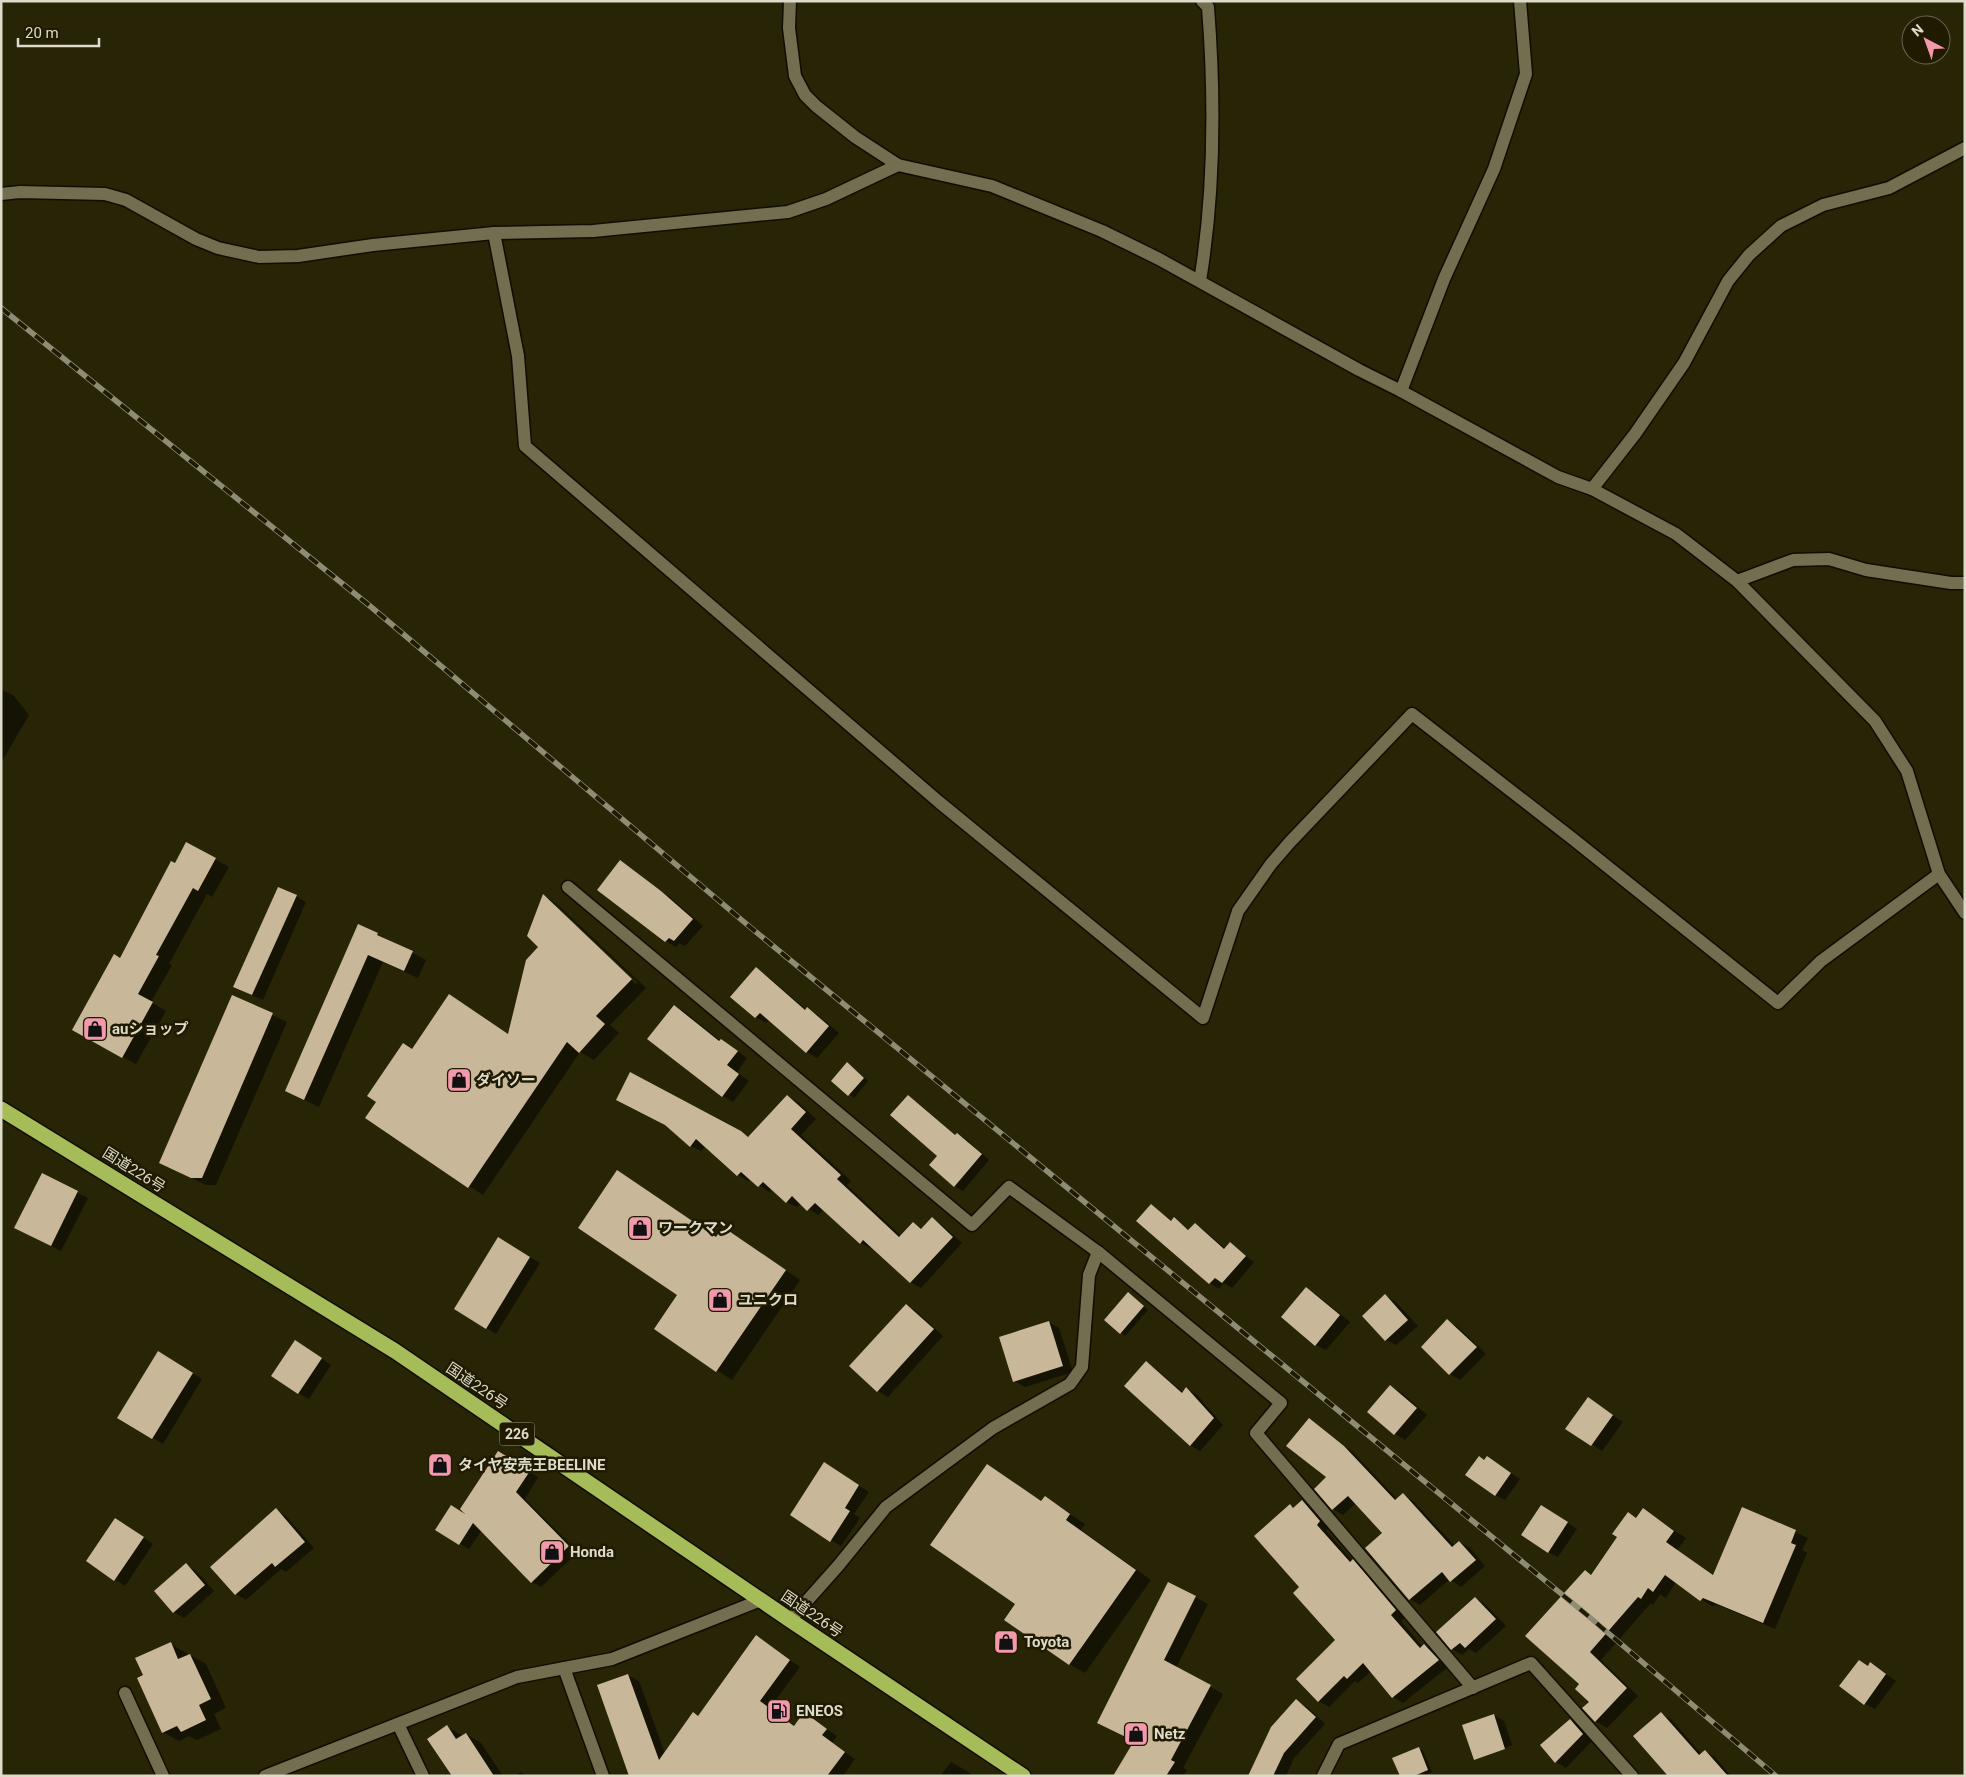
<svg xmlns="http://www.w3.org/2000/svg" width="1966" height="1777" font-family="Roboto,'Noto Sans JP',sans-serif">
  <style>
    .shadow { fill: #0007; fill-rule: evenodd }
    .building { fill: #c8b798 }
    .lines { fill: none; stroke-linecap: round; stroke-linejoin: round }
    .minor-casing { stroke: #110d00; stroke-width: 15 }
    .highway-casing { stroke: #110d00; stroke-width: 18 }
    .minor { stroke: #736e4f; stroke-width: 12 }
    .highway { stroke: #a6bc59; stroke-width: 15 }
    .rail-casing { stroke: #8f8c75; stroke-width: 5.5 }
    .rail { stroke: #1f1a00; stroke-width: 4; stroke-dasharray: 11; stroke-linecap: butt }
    .labels { text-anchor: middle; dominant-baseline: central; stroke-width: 5; stroke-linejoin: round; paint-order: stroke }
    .shield { fill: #1f1a00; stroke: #a4a18d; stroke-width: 1 }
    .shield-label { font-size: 14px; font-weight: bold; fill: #dddbca }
    .poi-label { font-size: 15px; font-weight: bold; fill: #dddbca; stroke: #1f1a00; text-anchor: start }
    .street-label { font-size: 15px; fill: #dddbca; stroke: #1f1a00 }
  </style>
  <rect width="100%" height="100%" fill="#282406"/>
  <!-- shadow -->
  <g class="shadow">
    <path d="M 1,689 L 14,696 L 29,715 L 1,763 Z"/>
    <path d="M 187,843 L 229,867 L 212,897 L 207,894 L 169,964 L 172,965 L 151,1002 L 166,1011 L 136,1064 L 88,1038 L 120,959 Z"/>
    <path d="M 620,862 L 671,898 L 703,926 L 685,946 L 679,943 L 676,947 L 666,941 L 599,890 Z"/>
    <path d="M 296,896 L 306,902 L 263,1000 L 245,992 Z"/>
    <path d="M 544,896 L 557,904 L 646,988 L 610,1025 L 619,1033 L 594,1060 L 580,1052 L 483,1195 L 366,1118 L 413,1050 L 509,1035 L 540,946 ZM 555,904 L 638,983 L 636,984 L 555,907 Z"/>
    <path d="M 377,934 L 426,960 L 418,978 L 383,962 L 319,1107 L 286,1091 Z"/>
    <path d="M 756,969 L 766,975 L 807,1010 L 818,1015 L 839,1033 L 817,1058 L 807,1052 L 769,1020 L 766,1023 L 756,1017 L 732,997 Z"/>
    <path d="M 233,997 L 287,1022 L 216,1185 L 206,1185 L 160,1163 Z"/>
    <path d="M 674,1006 L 685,1012 L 721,1041 L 731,1046 L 747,1058 L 737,1072 L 749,1081 L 733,1102 L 723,1096 L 649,1039 Z"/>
    <path d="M 852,1067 L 868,1081 L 854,1098 L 833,1081 Z"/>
    <path d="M 787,1096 L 798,1102 L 816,1119 L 801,1135 L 851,1181 L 847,1185 L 901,1236 L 913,1223 L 923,1229 L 932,1219 L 942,1225 L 962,1243 L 921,1288 L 910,1282 L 872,1247 L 871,1248 L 860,1243 L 824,1209 L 818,1215 L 801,1203 L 797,1207 L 786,1202 L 772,1189 L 769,1192 L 750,1179 L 748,1181 L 738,1175 L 706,1146 L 701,1151 L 691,1146 L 668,1126 L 740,1132 L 749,1137 Z"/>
    <path d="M 908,1097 L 916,1101 L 956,1136 L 957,1134 L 966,1139 L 989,1160 L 963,1191 L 954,1186 Z"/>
    <path d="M 42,1175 L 88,1198 L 61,1251 L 26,1233 Z"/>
    <path d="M 1151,1206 L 1172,1221 L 1174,1219 L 1190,1230 L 1195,1224 L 1204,1230 L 1226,1249 L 1230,1244 L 1254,1262 L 1232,1288 L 1224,1283 L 1219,1289 L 1210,1283 Z"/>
    <path d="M 717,1238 L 739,1238 L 800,1280 L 732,1380 L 655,1329 Z"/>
    <path d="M 509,1244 L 540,1263 L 496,1334 L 486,1328 Z"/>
    <path d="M 1306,1288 L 1316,1294 L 1350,1322 L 1326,1350 L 1316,1345 Z"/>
    <path d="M 1129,1293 L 1148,1310 L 1125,1336 L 1105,1320 Z"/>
    <path d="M 1386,1296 L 1396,1302 L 1418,1326 L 1396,1345 L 1386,1340 Z"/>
    <path d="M 906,1305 L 916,1311 L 943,1336 L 888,1397 L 878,1391 Z"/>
    <path d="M 1448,1321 L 1458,1327 L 1486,1354 L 1460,1380 L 1450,1374 L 1422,1347 Z"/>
    <path d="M 1049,1322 L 1059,1328 L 1073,1372 L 1025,1387 L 1014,1381 Z"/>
    <path d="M 306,1348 L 331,1365 L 309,1399 L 298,1393 Z"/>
    <path d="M 158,1353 L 202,1379 L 163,1444 L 118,1418 Z"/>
    <path d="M 1146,1363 L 1156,1369 L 1184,1393 L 1187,1389 L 1197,1395 L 1223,1425 L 1200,1451 L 1190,1445 Z"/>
    <path d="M 1391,1387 L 1401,1392 L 1427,1415 L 1405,1440 L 1395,1434 Z"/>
    <path d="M 1598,1405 L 1623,1422 L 1602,1451 L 1567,1428 Z"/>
    <path d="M 1309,1420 L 1354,1453 L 1398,1500 L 1403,1495 L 1413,1501 L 1455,1546 L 1459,1542 L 1470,1548 L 1485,1566 L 1461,1587 L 1450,1579 L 1420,1605 L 1410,1599 L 1384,1533 L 1356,1503 L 1343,1515 L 1333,1509 L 1316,1489 L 1328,1477 Z"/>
    <path d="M 1487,1457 L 1520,1479 L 1505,1500 L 1495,1495 L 1485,1461 Z"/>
    <path d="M 508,1458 L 538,1477 L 525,1499 L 578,1552 L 541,1587 L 532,1582 L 482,1530 L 469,1549 L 460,1544 L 467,1516 Z"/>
    <path d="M 987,1465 L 1042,1502 L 1045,1498 L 1085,1524 L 1081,1530 L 1151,1580 L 1085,1673 L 1069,1664 L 1017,1603 Z"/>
    <path d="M 835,1470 L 869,1492 L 854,1514 L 860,1518 L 841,1546 L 831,1540 Z"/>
    <path d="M 1302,1501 L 1312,1507 L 1330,1528 L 1326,1531 L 1352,1560 L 1363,1566 L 1406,1617 L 1401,1621 L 1423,1647 L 1425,1645 L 1435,1651 L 1448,1667 L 1403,1703 L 1393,1697 L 1371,1671 L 1358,1683 L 1355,1681 L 1329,1707 L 1319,1701 L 1298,1679 L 1337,1641 L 1301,1587 L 1290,1506 L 1295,1508 Z"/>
    <path d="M 1743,1509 L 1808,1538 L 1802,1550 L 1807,1553 L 1775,1629 L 1715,1604 L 1713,1607 L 1676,1582 L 1666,1598 L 1660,1594 L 1653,1605 L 1651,1603 L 1601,1660 L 1638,1696 L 1607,1728 L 1595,1721 L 1590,1702 L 1581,1684 L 1586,1571 L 1593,1576 L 1619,1537 L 1629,1513 L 1637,1518 L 1643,1510 L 1686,1538 L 1677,1550 L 1714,1575 Z"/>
    <path d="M 276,1510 L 286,1516 L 314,1548 L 286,1572 L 281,1569 L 246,1600 L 236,1594 Z"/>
    <path d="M 1552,1512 L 1577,1529 L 1558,1557 L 1548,1552 Z"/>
    <path d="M 126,1525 L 153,1544 L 125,1586 L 87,1561 Z"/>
    <path d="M 186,1565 L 196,1571 L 214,1591 L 184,1618 L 174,1612 Z"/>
    <path d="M 1195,1597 L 1208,1604 L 1176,1668 L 1223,1694 L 1183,1768 L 1187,1770 L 1183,1776 L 1114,1776 L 1135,1741 L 1112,1730 Z"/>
    <path d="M 1475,1598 L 1485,1604 L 1506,1626 L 1476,1653 L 1469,1649 L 1462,1655 L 1452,1649 Z"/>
    <path d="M 757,1637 L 800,1667 L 770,1708 L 795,1726 L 804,1714 L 837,1736 L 832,1743 L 855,1759 L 843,1776 L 631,1776 L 628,1675 L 639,1681 L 665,1754 L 699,1717 Z"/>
    <path d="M 171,1644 L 186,1653 L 188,1656 L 190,1655 L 206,1664 L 226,1708 L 214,1714 L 221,1729 L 197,1740 L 189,1736 L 179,1741 L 163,1732 Z"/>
    <path d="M 1871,1664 L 1896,1681 L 1875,1709 L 1865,1704 Z"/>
    <path d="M 1296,1701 L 1307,1707 L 1325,1724 L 1294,1758 L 1286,1776 L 1249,1776 Z"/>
    <path d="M 1661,1714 L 1671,1719 L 1702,1755 L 1705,1751 L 1715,1757 L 1731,1776 L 1669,1776 Z"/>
    <path d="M 1494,1715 L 1504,1721 L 1512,1745 L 1483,1757 Z"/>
    <path d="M 1570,1720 L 1580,1726 L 1593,1740 L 1566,1768 L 1556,1762 Z"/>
    <path d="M 447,1727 L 463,1736 L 466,1734 L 481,1743 L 503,1776 L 453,1776 Z"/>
    <path d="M 1419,1748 L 1423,1751 L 1432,1772 L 1424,1776 L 1401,1776 Z"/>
    <path d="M 951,1762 L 967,1771 L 973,1776 L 940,1776 Z"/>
    <path d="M 521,1772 L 527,1776 L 515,1776 Z"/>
  </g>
  <!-- building -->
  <g class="building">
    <path d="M 186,842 L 216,858 L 198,891 L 193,888 L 156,955 L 159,956 L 138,994 L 153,1002 L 122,1058 L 72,1030 L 114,954 L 120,958 L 171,861 L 175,863 Z"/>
    <path d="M 620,860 L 661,891 L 693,919 L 674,941 L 669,938 L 665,942 L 597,890 Z"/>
    <path d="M 278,887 L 297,895 L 252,995 L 233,987 Z"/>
    <path d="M 543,894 L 632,979 L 596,1016 L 605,1024 L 579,1053 L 567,1042 L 468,1188 L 365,1118 L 376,1102 L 367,1096 L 403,1043 L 412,1049 L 449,994 L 508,1034 L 526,960 L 538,947 L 527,936 Z"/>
    <path d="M 358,924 L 378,933 L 377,935 L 413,951 L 404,971 L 368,955 L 304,1100 L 285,1091 Z"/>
    <path d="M 756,967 L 805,1010 L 807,1007 L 829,1026 L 806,1053 L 760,1013 L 755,1018 L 730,997 Z"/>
    <path d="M 232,995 L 273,1013 L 202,1178 L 191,1178 L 159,1163 Z"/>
    <path d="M 674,1005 L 719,1041 L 721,1039 L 738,1051 L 727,1065 L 739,1074 L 722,1097 L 647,1039 Z"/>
    <path d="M 847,1062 L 864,1078 L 848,1096 L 831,1081 Z"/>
    <path d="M 630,1072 L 741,1131 L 748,1137 L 787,1095 L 806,1112 L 791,1129 L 841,1175 L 837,1179 L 899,1237 L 913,1222 L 921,1229 L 932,1217 L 953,1237 L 910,1283 L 863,1240 L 860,1244 L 815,1203 L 807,1211 L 792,1196 L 786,1203 L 763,1182 L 758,1187 L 741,1172 L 737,1176 L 696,1139 L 690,1147 L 665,1125 L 616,1100 Z"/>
    <path d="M 908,1095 L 955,1135 L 957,1133 L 982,1154 L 954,1187 L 929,1165 L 937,1156 L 890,1115 Z"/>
    <path d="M 617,1170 L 716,1237 L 723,1227 L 786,1270 L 716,1372 L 654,1329 L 677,1295 L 578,1228 Z"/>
    <path d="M 42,1173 L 78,1191 L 51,1246 L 14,1228 Z"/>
    <path d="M 1151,1204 L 1171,1221 L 1174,1217 L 1188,1230 L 1195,1223 L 1224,1249 L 1230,1242 L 1246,1256 L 1222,1283 L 1215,1278 L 1209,1284 L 1136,1221 Z"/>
    <path d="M 498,1237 L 530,1257 L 486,1329 L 454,1309 Z"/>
    <path d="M 1306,1287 L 1340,1315 L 1315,1346 L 1281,1317 Z"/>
    <path d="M 1128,1292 L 1144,1306 L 1120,1334 L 1104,1320 Z"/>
    <path d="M 1385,1294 L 1408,1320 L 1385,1341 L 1362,1316 Z"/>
    <path d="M 906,1304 L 934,1329 L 877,1392 L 849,1366 Z"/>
    <path d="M 1447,1319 L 1477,1347 L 1449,1375 L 1421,1347 Z"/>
    <path d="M 1049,1321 L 1063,1366 L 1013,1382 L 999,1337 Z"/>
    <path d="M 295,1340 L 322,1358 L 298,1394 L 271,1376 Z"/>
    <path d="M 158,1351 L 193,1373 L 152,1439 L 117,1418 Z"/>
    <path d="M 1146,1361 L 1182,1393 L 1186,1387 L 1214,1418 L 1190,1446 L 1124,1386 Z"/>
    <path d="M 1390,1385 L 1417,1408 L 1394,1435 L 1367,1412 Z"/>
    <path d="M 1588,1397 L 1613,1415 L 1591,1446 L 1565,1429 Z"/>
    <path d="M 1309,1418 L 1344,1446 L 1395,1500 L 1403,1493 L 1452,1547 L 1459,1541 L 1476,1560 L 1450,1582 L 1442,1572 L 1409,1600 L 1365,1548 L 1382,1533 L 1348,1496 L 1332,1510 L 1314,1489 L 1326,1477 L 1286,1446 Z"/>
    <path d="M 498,1451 L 530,1471 L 516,1492 L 569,1546 L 531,1583 L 473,1523 L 459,1545 L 435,1530 L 451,1505 L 465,1514 L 460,1509 Z"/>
    <path d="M 1479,1456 L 1484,1460 L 1487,1456 L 1511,1473 L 1495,1496 L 1465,1475 Z"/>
    <path d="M 824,1462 L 859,1485 L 845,1508 L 850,1511 L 830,1542 L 790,1515 Z"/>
    <path d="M 987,1464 L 1041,1501 L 1045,1496 L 1070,1514 L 1066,1520 L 1136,1570 L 1069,1665 L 1004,1620 L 1015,1604 L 930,1545 Z"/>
    <path d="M 1302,1500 L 1320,1521 L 1317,1525 L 1350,1562 L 1353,1559 L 1396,1610 L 1391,1615 L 1420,1648 L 1424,1644 L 1439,1660 L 1392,1698 L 1363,1663 L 1347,1679 L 1344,1676 L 1318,1702 L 1296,1679 L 1335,1640 L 1293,1593 L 1299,1587 L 1254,1536 L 1290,1504 L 1293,1508 Z"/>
    <path d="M 1541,1505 L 1568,1522 L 1548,1553 L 1521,1535 Z"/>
    <path d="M 1742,1507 L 1796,1530 L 1791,1543 L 1796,1545 L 1763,1623 L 1703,1598 L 1700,1601 L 1665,1575 L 1653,1592 L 1648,1588 L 1641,1599 L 1638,1597 L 1590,1652 L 1627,1688 L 1595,1722 L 1582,1708 L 1589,1702 L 1575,1689 L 1579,1684 L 1525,1636 L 1585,1570 L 1591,1575 L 1617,1537 L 1612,1534 L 1628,1512 L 1636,1518 L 1643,1508 L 1674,1531 L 1666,1542 L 1713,1575 Z"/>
    <path d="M 276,1508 L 305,1542 L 275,1567 L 272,1563 L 235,1595 L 210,1567 Z"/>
    <path d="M 115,1518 L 144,1537 L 114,1581 L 86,1561 Z"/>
    <path d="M 186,1563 L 205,1585 L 173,1613 L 154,1591 Z"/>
    <path d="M 1168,1582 L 1196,1596 L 1164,1660 L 1211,1685 L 1171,1760 L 1175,1762 L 1166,1776 L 1113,1776 L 1134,1741 L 1097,1723 Z"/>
    <path d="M 1475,1597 L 1496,1619 L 1465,1648 L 1460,1643 L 1451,1650 L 1436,1632 Z"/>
    <path d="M 756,1635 L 790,1660 L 760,1701 L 794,1726 L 804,1712 L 827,1729 L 822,1735 L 845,1752 L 827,1776 L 629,1776 L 597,1685 L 628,1674 L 659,1760 L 693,1712 L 698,1716 Z"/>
    <path d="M 171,1642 L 178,1659 L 190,1654 L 211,1699 L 199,1705 L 206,1720 L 181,1732 L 177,1726 L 162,1733 L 137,1678 L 143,1675 L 135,1658 Z"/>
    <path d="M 1859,1660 L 1868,1666 L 1870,1662 L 1886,1674 L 1864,1705 L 1839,1686 Z"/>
    <path d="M 1296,1699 L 1316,1717 L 1284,1753 L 1273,1776 L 1248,1776 L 1271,1727 Z"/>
    <path d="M 1661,1712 L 1699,1755 L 1705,1750 L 1728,1776 L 1668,1776 L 1633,1736 Z"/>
    <path d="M 1494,1714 L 1505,1749 L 1474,1760 L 1462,1725 Z"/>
    <path d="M 1570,1719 L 1583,1734 L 1555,1763 L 1540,1745 Z"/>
    <path d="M 447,1725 L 456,1739 L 466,1733 L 494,1776 L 452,1776 L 427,1739 Z"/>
    <path d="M 1419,1747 L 1428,1770 L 1414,1776 L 1400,1776 L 1392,1758 Z"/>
  </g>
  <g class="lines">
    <defs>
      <g id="minor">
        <path d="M 790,1 L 789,28 L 795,76 L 805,95 L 816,106 L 855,137 L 898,165 L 992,186 L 1102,231 L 1159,259 L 1359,370 L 1401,391 L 1558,477 L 1592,489 L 1676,534 L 1737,581 L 1875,721 L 1907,771 L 1939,874 L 1965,913"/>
        <path d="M 1,194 L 20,192 L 105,194 L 126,200 L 196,239 L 218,248 L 259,257 L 298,256 L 373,245 L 494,233 L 593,231 L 788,212 L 826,199 L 898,165"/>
        <path d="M 494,233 L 518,356 L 525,446 L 939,802 L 1203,1018 L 1238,911 L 1271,864 L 1290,842 L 1412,714 L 1573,839 L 1778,1003 L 1821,961 L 1939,874"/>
        <path d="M 1200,281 C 1215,190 1215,98 1208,7 L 1202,1"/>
        <path d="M 1401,391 L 1444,279 L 1494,169 L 1526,74 L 1520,1"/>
        <path d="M 1592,489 L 1635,434 L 1684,363 L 1728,281 L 1749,255 L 1781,226 L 1823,205 L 1889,188 L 1965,148"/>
        <path d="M 1737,581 L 1793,560 L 1829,559 L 1866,570 L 1951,583 L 1965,583"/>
        <path d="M 568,887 L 972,1225 L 1009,1187 L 1098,1252 L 1089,1275 L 1082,1367 L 1070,1384 L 993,1428 L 886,1507 L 838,1566 L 790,1620"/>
        <path d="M 1098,1252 L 1281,1403 L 1256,1433 L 1473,1688"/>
        <path d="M 564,1668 L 603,1776"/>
        <path d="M 125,1693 L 163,1776"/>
        <path d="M 398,1724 L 423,1776"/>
        <path d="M 265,1776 L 517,1677 L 612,1659 L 761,1600"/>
        <path d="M 1323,1776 L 1339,1744 L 1531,1663 L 1632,1776"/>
      </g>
      <path id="highway" d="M 1,1109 L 395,1351 L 790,1620 L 1023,1776"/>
    </defs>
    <!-- minor casing -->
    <use href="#minor" class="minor-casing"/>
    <!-- highway casing -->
    <use href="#highway" class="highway-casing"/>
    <!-- minor -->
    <use href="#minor" class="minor"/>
    <!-- highway -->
    <use href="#highway" class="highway"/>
    <defs>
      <path id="rail" d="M 1,308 L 370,606 L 750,927 L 1587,1615 L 1776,1776"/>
    </defs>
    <!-- rail casing -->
    <use href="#rail" class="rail-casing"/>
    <!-- rail -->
    <use href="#rail" class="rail"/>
  </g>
  <!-- icons -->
  <defs>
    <symbol id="shop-square" viewBox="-11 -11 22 22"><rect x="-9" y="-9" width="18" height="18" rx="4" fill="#f29aac" stroke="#1f1a00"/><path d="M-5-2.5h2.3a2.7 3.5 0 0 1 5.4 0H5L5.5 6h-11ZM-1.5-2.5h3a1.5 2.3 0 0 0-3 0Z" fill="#111"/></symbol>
    <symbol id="fuel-square" viewBox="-11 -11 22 22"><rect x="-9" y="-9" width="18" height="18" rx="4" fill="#f29aac" stroke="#1f1a00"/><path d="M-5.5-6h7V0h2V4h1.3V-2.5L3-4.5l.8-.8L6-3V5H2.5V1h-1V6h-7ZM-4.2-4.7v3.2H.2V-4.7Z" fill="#111"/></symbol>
  </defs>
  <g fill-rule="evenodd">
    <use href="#shop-square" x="81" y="1015" width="28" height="28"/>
    <use href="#shop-square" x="445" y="1066" width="28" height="28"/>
    <use href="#shop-square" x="626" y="1214" width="28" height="28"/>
    <use href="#shop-square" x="706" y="1286" width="28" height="28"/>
    <use href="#shop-square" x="426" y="1451" width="28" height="28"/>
    <use href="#shop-square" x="538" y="1538" width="28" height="28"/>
    <use href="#shop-square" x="992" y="1628" width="28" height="28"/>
    <use href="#fuel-square" x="765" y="1697" width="28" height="28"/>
    <use href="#shop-square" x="1122" y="1720" width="28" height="28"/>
  </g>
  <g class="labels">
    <!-- shield labels -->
    <rect class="shield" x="499.5" y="1422.5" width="35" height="23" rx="4"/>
    <g class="shield-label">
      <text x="517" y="1434">226</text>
    </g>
    <!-- poi labels -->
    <g class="poi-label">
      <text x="112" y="1029">auショップ</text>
      <text x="476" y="1080">ダイソー</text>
      <text x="658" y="1228">ワークマン</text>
      <text x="738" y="1300">ユニクロ</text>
      <text x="458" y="1465">タイヤ安売王BEELINE</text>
      <text x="570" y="1552">Honda</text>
      <text x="1024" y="1642">Toyota</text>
      <text x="796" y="1711">ENEOS</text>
      <text x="1154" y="1734">Netz</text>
    </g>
    <!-- street labels -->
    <g class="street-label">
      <text transform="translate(134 1170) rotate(32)">国道226号</text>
      <text transform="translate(477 1386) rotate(34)">国道226号</text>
      <text transform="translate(812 1614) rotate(34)">国道226号</text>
    </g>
  </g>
  <!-- border -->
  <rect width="1966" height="1777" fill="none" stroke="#dddbca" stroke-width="5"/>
  <!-- north arrow -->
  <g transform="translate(1926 40) rotate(319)"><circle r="24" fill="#1f1a00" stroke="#6b6751"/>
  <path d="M0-4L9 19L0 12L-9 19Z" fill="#f29aac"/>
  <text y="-8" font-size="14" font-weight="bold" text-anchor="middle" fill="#dddbca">N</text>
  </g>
  <!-- scale -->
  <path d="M18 38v8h81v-8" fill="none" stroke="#dddbca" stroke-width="2.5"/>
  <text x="25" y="38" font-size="15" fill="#dddbca" stroke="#1f1a00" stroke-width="4" paint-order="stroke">20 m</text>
</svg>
